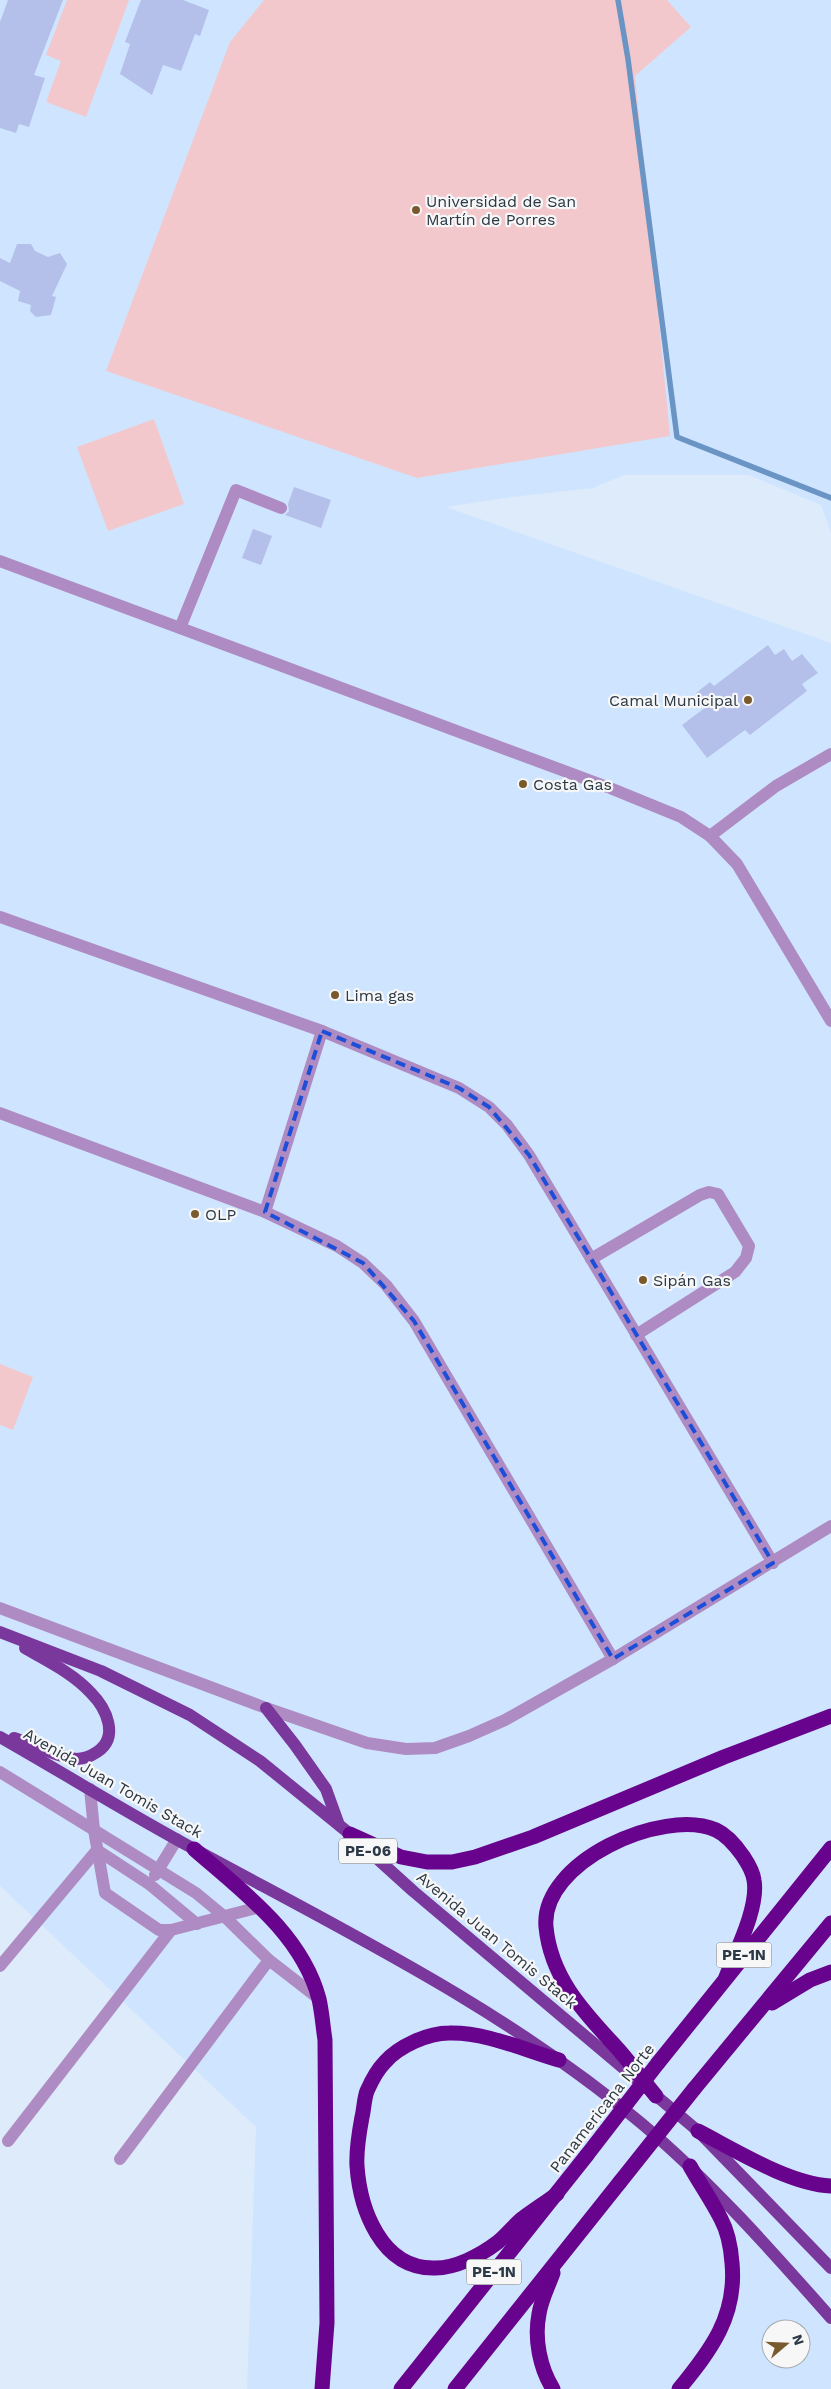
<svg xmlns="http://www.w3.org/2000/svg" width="831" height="2389" font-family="'Work Sans',sans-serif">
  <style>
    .built { fill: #cfe5ff; fill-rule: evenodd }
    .green { fill: #f3c8cc }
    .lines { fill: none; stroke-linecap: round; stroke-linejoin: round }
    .stream { stroke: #6a94c4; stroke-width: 5.5 }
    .building { fill: #b4c0ea }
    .minor { stroke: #ae8cc3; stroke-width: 12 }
    .major { stroke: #7a379c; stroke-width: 12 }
    .highway { stroke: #67038d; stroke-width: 15 }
    .highway-bridge { stroke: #67038d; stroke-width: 15 }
    .marked { fill: none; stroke: #1d4ed8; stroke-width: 4; stroke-dasharray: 10 6; stroke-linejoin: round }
    .poi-dot { fill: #79592e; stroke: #f7f7f7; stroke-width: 2 }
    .labels { text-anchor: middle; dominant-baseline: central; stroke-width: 4.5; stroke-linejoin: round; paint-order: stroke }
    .shield { fill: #f7f7f7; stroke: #68717b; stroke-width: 1 }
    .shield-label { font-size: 15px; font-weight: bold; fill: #2b3846 }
    .poi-label { font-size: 16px; fill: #2b3846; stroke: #f7f7f7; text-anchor: start }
    .street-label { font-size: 16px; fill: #2b3846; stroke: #f7f7f7 }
  </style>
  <rect width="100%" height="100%" fill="#deebfa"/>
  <!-- built -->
  <path class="built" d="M 0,0 L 831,0 L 831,533 L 821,505 L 749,475 L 624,475 L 593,488 L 512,497 L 446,507 L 831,643 L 831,2389 L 247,2389 L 256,2127 L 0,1886 ZM 771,2329 L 801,2329 L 801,2359 L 771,2359 Z"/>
  <!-- green -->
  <g class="green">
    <path d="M 67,0 L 129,0 L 86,117 L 46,102 L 61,61 L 46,55 Z"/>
    <path d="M 264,0 L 667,0 L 691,27 L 635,76 L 670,436 L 417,478 L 106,371 L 230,42 Z"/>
    <path d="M 154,419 L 184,504 L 108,531 L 77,447 Z"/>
    <path d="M 0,1364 L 33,1377 L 13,1430 L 0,1425 Z"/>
  </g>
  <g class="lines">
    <!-- stream -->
    <path class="stream" d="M 618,0 L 628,59 L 677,437 L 831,498"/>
  </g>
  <!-- building -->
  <g class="building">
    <path d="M 8,0 L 63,0 L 34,75 L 45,78 L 29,127 L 19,124 L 16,133 L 0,128 L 0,22 Z"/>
    <path d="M 141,0 L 183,0 L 209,10 L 200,36 L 195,34 L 181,71 L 163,65 L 152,95 L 120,74 L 130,44 L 125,42 Z"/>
    <path d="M 17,244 L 31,244 L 35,251 L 48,257 L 60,253 L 67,264 L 52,296 L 56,297 L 51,315 L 36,317 L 30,311 L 31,305 L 18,301 L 20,291 L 0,281 L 0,258 L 10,263 Z"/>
    <path d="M 294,487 L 331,500 L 321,528 L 285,515 L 289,511 L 288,504 Z"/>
    <path d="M 253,529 L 272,536 L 261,565 L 242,558 Z"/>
    <path d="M 768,645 L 775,655 L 784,649 L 792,661 L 802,654 L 818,673 L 802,684 L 807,691 L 750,735 L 745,730 L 707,758 L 682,725 L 706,707 L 696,693 L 710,682 L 714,686 Z"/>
  </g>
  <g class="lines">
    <!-- minor -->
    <g class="minor">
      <path d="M 0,561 L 610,788 L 681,817 L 710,836 L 776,786 L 831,754"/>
      <path d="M 180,628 L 236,490 L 281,508"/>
      <path d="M 710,836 L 737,864 L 831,1021"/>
      <path d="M 0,917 L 322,1031 L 459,1088 L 489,1107 L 507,1125 L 529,1155 L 773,1563"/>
      <path d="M 0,1113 L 265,1212 L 337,1246 L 363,1263 L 386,1285 L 414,1321 L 613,1659"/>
      <path d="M 265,1212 L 322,1031"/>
      <path d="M 591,1259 L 700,1195 L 709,1192 L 718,1194 L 749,1246 L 746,1258 L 735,1272 L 636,1335"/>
      <path d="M 0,1608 L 266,1708 L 367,1743 L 406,1749 L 435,1748 L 469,1736 L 505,1720 L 613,1659 L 831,1526"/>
      <path d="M 0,1772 L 196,1893 L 225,1917 L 269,1960 L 318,1998"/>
      <path d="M 90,1789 L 94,1830 L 105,1893 L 159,1930 L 171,1930 L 260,1907"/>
      <path d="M 155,1875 L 177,1839"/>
      <path d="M 0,1966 L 97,1850 L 149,1884 L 197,1924"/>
      <path d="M 8,2141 L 171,1930"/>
      <path d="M 120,2159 L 269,1960"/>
    </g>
    <!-- major -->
    <g class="major">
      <path d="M 0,1632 L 101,1671 L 190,1715 L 260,1761 L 350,1834 L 413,1891 L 698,2131 L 831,2268"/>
      <path d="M 266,1708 L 295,1745 L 326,1789 L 339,1825"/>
      <path d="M 0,1737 C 65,1774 129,1814 196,1850 C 349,1933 506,2010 641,2123 C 710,2181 771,2250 831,2318"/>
      <path d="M 14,1738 C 34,1745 54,1756 76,1759 C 82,1759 91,1756 97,1752 C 120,1737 106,1708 91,1693 C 73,1673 47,1661 25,1648"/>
    </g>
    <!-- highway -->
    <g class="highway">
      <path d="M 350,1834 L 401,1857 L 427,1862 L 452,1862 L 475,1857 L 533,1837 L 724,1757 L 831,1716"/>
      <path d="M 194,1849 C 242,1891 302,1934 319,1999 C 322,2012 323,2027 325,2040 L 327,2323 L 322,2389"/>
      <path d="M 772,2003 L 810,1980 L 831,1972"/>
      <path d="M 658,2063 L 831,1848"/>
      <path d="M 694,2089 L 831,1923"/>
      <path d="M 656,2096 C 643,2080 631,2064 618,2049 C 585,2013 551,1979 546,1927 C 540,1862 663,1807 716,1830 C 727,1835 736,1846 743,1856 C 747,1862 753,1872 754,1880 C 759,1907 736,1951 726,1977"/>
      <path d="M 698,2131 C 735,2150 789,2184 831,2186"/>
      <path d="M 557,2194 C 546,2202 534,2210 523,2218 C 514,2225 507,2235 498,2242 C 481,2255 455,2269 433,2268 C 381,2268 360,2209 357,2166 C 356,2150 359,2133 362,2117 C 364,2109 364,2099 367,2091 C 371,2082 378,2069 385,2062 C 399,2046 428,2033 449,2033 C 486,2032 524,2050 559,2060"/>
      <path d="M 553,2273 C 548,2287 541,2300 539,2314 C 534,2339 540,2368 553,2389"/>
      <path d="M 401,2389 L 587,2155"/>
      <path d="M 455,2389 L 620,2182"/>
      <path d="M 679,2389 C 711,2350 737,2316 732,2263 C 731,2249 728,2232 721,2219 C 712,2201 700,2184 690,2166"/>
    </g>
    <!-- highway-bridge -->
    <g class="highway-bridge">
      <path d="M 587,2155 L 658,2063"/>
      <path d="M 620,2182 L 694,2089"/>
    </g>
  </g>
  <!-- marked area -->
  <path class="marked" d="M 322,1031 L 459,1088 L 489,1107 L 529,1155 L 773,1563 L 613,1659 L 414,1321 L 363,1263 L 265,1212 Z"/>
  <!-- markers -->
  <g class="poi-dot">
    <circle cx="416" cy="210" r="5"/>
    <circle cx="748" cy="700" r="5"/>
    <circle cx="523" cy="784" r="5"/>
    <circle cx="335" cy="995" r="5"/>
    <circle cx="195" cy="1214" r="5"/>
    <circle cx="643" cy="1280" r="5"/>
  </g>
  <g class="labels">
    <!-- shield labels -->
    <g class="shield">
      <rect x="339" y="1838.5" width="58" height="25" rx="4"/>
      <rect x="716.5" y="1942.5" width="55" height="25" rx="4"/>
      <rect x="466.5" y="2259.5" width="55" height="25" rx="4"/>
    </g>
    <g class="shield-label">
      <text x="368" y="1851">PE-06</text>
      <text x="744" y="1955">PE-1N</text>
      <text x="494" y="2272">PE-1N</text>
    </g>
    <!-- poi labels -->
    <g class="poi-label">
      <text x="426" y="201">Universidad de San<tspan x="426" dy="18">Martín de Porres</tspan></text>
      <text x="738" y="700" text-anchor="end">Camal Municipal</text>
      <text x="533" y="784">Costa Gas</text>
      <text x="345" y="995">Lima gas</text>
      <text x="205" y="1214">OLP</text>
      <text x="653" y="1280">Sipán Gas</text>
    </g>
    <!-- street labels -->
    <g class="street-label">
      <text transform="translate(113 1783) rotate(30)">Avenida Juan Tomis Stack</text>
      <text transform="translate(497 1940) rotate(40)">Avenida Juan Tomis Stack</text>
      <text transform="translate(602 2108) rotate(-52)">Panamericana Norte</text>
    </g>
  </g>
  <!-- north arrow -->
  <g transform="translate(786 2344) rotate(71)"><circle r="24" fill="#f7f7f7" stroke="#a5abb0"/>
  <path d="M0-4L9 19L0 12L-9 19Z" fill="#79592e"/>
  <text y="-8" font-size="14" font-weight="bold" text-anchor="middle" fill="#2b3846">N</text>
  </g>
</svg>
